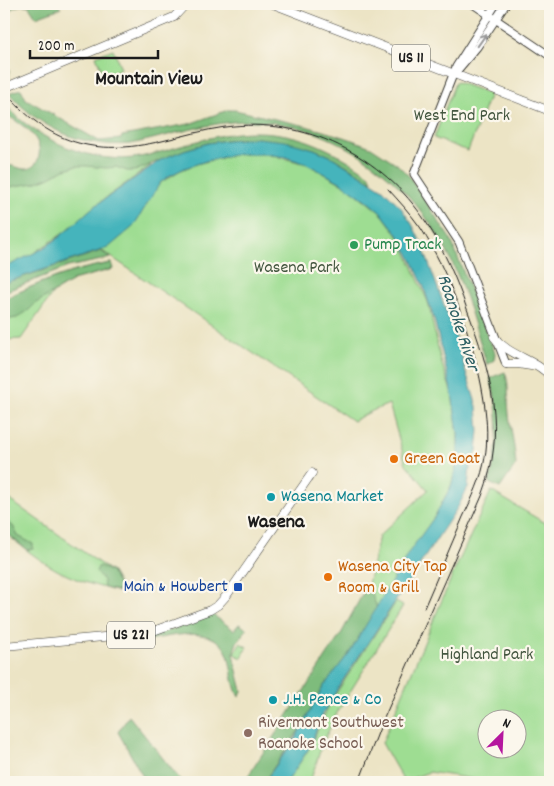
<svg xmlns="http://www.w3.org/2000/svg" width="554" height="786" font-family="Dekko,sans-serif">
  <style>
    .green { fill: #9edd92; stroke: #5d7c57; fill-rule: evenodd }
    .forest { fill: #7ebc7c; stroke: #4d6c4c }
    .water { fill: #44b4bc; stroke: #30686c }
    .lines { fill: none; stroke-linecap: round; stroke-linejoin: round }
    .secondary-casing { stroke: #3b3a35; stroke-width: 9 }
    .primary-casing { stroke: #3b3a35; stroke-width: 9 }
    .secondary { stroke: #fff; stroke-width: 7 }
    .primary { stroke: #fff; stroke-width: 8 }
    .rail { stroke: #1c1c1c; stroke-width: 1 }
    .oneway { stroke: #999 }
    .leisure-dot { fill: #2e9e5b; stroke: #fbf7ec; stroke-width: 2 }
    .food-dot { fill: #e8710a; stroke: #fbf7ec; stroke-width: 2 }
    .culture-dot { fill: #0f9aa8; stroke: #fbf7ec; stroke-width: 2 }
    .transit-dot { fill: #1a4fb4; stroke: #fbf7ec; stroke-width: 2 }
    .education-dot { fill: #8d6e63; stroke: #fbf7ec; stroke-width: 2 }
    .labels { text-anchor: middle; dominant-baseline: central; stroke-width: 4.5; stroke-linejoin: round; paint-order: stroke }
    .shield { fill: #fbf7ec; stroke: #5f5e5a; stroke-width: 1 }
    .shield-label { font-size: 16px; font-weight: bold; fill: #1c1c1c }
    .park-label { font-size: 18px; fill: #43563f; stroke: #fbf7ec }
    .leisure-label { font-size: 18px; fill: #27864d; stroke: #fbf7ec; text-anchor: start }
    .food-label { font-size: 18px; fill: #c56008; stroke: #fbf7ec; text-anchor: start }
    .culture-label { font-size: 18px; fill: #0d838f; stroke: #fbf7ec; text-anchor: start }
    .transit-label { font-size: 18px; fill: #164399; stroke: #fbf7ec; text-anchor: end }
    .education-label { font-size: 18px; fill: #785e54; stroke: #fbf7ec; text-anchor: start }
    .water-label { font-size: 19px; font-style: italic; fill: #2e6064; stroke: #fbf7ec }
    .quarter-label { font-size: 20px; font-weight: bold; fill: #1c1c1c; stroke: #fbf7ec }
  </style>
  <rect width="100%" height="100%" fill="#fbf7ec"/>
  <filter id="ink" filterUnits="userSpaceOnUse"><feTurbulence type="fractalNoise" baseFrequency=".02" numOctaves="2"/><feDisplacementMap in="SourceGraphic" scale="10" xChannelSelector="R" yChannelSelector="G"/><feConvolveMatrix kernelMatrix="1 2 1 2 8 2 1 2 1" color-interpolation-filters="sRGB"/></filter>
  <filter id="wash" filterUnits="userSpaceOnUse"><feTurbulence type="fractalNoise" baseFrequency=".0096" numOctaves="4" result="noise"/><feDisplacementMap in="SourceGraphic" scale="20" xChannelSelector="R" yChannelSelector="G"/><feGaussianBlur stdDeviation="1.12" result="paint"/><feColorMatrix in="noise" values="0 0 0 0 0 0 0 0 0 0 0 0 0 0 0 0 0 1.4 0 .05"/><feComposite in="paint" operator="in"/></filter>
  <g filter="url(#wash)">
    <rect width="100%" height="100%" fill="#ece4c5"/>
    <!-- green -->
    <g class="green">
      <path d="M 113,49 L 121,68 L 104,76 L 96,56 Z"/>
      <path d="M 457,82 L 490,94 L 468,151 L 434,138 L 455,83 Z"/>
      <path d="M 238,154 L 266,154 L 307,164 L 348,187 L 382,214 L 401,240 L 428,302 L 441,361 L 452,394 L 458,433 L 458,459 L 451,486 L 435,516 L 377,608 L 368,584 L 379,536 L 428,490 L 406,464 L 389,404 L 370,412 L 353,421 L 101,250 L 123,235 L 160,183 L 179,171 L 196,164 Z"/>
      <path d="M 85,160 L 151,165 L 92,208 L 71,228 L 31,255 L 4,268 L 4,181 Z"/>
      <path d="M 111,263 L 113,269 L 76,279 L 53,293 L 21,339 L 4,340 L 4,299 C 38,283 73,269 111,263 Z"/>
      <path d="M 491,491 L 550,526 L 550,782 L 492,782 L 429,772 L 410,779 L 403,780 L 382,743 L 452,576 ZM 486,718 L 516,718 L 516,748 L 486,748 Z"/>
      <path d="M 4,496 L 112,572 L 124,593 C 116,592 109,589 101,587 C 59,576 37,559 4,532 Z"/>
      <path d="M 396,602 L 403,606 L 337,713 L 322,745 L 310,782 L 287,782 L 308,750 L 331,701 Z"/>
      <path d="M 240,643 L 247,647 L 242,658 L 234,654 Z"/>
    </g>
    <!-- forest -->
    <g class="forest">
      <path d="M 4,4 L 57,4 L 61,8 L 36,17 L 29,6 C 20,3 11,8 4,15 Z"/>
      <path d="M 4,52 L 9,71 L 9,79 L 4,81 Z"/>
      <path d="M 21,89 L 26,99 L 99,141 L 121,139 L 122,136 L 189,124 L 228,110 L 235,110 L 302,125 L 344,137 L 371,147 L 397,164 L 409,176 L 451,240 L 495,353 L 494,360 L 487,365 C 476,329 466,292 450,258 C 413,181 337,122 250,121 C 211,121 169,136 131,144 C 83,148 40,129 9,93 Z"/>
      <path d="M 4,103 C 32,138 94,166 140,157 C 178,149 214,132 255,132 C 300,132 334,150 370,175 L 372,181 L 332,157 L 314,149 L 257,138 L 228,140 L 208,143 L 184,150 L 135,171 L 127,171 L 116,167 L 106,168 L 86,166 L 76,166 L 65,169 L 48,178 L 34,183 L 4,188 L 4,166 C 13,163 22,172 30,168 C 35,166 38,161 39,156 C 43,135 18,123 4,113 Z"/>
      <path d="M 101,251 L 111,258 L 68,267 L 4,292 L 4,283 Z"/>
      <path d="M 111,263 L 113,269 L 76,279 L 36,303 L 29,310 L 17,318 L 4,320 L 4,299 C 38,283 73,269 111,263 Z"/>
      <path d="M 505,372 C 510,385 507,398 509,414 C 511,431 515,448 516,465 L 500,488 L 489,483 C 499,448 501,413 490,378 Z"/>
      <path d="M 4,520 L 13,526 L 18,536 L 33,544 L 33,549 L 27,550 L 4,531 Z"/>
      <path d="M 100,566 L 111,572 L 120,587 L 119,591 L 104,588 L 103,580 L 96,572 L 98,567 Z"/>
      <path d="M 368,584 L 377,608 L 350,652 L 323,687 L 306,720 L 264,782 L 244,782 L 341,634 Z"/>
      <path d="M 213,615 L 234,630 L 239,624 L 247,629 L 237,642 L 233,654 L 242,691 L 239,697 C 232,685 232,668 228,655 C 217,625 174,635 150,640 L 149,639 L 150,637 Z"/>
      <path d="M 129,716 L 182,782 L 146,782 L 118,732 Z"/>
    </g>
    <!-- water -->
    <path class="water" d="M 257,138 L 285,141 L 314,149 L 332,157 L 383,189 L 400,206 L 412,224 L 421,242 L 460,349 L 465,369 L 477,406 L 479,431 L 477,451 L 470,467 L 468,487 L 458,507 L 338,688 L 323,714 L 308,750 L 287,782 L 264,782 L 295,739 L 323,687 L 350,652 L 409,552 L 435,516 L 451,486 L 455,472 L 458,459 L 458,433 L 452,394 L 434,319 L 423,285 L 409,254 L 397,233 L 382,214 L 367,201 L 340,182 L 307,164 L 285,157 L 266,154 L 238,154 L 206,161 L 185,168 L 169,176 L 160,183 L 133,227 L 108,248 L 4,283 L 4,268 L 42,249 L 57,239 L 92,208 L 162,159 L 184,150 L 208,143 L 228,140 Z"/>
  </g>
  <g filter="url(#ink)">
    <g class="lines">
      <defs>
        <g id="secondary">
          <path d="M 473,4 L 550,56"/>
          <path d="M 496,4 L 456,67 L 414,174 L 459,242 L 506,364"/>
          <path d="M 456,72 L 477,47 L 506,4"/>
        </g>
        <g id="primary">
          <path d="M 273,4 L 550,111"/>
          <path d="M 4,88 L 174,17 L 186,4"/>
          <path d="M 494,337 C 509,356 535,359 550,376"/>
          <path d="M 506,364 L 518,364 L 531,366"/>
          <path d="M 4,646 L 148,633 L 210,610 L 218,605 L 227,595 L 312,473"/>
        </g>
      </defs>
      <!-- secondary casing -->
      <use href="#secondary" class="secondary-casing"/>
      <!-- primary casing -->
      <use href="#primary" class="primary-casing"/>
      <!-- secondary -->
      <use href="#secondary" class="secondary"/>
      <!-- primary -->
      <use href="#primary" class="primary"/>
      <!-- rail -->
      <g class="rail">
        <path d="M 4,91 C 49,144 94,157 162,141 C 183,136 204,130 225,127 C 305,116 383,156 426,222 C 444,249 456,279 467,309 C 491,373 507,430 482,496 L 381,725 L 359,782"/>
        <path d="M 388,189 C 399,201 410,213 420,227 C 454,278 496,396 485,457 C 482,478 472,498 463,517 C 450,548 437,578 424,608"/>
      </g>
    </g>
    <!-- one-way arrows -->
    <defs><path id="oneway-shaft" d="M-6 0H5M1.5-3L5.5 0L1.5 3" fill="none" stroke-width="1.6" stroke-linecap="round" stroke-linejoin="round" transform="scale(1.25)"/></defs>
    <use class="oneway" href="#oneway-shaft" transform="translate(482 40) rotate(-55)"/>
  </g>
  <!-- markers -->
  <circle class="leisure-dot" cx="354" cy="245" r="5"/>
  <g class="food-dot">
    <circle cx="394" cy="459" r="5"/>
    <circle cx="328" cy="577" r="5"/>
  </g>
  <g class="culture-dot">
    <circle cx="271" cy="497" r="5"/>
    <circle cx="273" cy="700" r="5"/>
  </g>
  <rect class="transit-dot" x="233" y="582" width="10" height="10" rx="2.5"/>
  <circle class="education-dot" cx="248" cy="733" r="5"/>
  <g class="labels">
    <!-- shield labels -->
    <g class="shield">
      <rect x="392" y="44.5" width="38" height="27" rx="4"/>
      <rect x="107" y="621.5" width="48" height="27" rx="4"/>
    </g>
    <g class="shield-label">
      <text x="411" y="58">US 11</text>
      <text x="131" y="635">US 221</text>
    </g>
    <!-- park labels -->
    <g class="park-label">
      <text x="462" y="116">West End Park</text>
      <text x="297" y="268">Wasena Park</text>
      <text x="487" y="655">Highland Park</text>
    </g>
    <!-- leisure labels -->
    <g class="leisure-label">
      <text x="364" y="245">Pump Track</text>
    </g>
    <!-- food labels -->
    <g class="food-label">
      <text x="404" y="459">Green Goat</text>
      <text x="338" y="567">Wasena City Tap<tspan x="338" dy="21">Room &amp; Grill</tspan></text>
    </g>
    <!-- culture labels -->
    <g class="culture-label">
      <text x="281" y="497">Wasena Market</text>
      <text x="283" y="700">J.H. Pence &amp; Co</text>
    </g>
    <!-- transit labels -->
    <g class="transit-label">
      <text x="228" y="587">Main &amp; Howbert</text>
    </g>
    <!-- education labels -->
    <g class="education-label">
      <text x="258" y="723">Rivermont Southwest<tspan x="258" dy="21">Roanoke School</tspan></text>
    </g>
    <!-- water labels -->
    <g class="water-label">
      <text transform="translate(457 323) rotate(72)">Roanoke River</text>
    </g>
    <!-- quarter labels -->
    <g class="quarter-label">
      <text x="149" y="80">Mountain View</text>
      <text x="276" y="523">Wasena</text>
    </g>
  </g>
  <!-- margin -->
  <rect width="554" height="786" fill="none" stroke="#fbf7ec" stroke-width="20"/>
  <!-- north arrow -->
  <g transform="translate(502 734) rotate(24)"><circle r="24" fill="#fbf7ec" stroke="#a29f99"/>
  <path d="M0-4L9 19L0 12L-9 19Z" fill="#b5179e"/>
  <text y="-8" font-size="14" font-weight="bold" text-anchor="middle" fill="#1c1c1c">N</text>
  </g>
  <!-- scale -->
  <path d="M30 50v8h128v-8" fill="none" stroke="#1c1c1c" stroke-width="2.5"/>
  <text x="38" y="50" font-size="15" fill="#1c1c1c" stroke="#fbf7ec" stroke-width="4" paint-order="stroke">200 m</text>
</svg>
